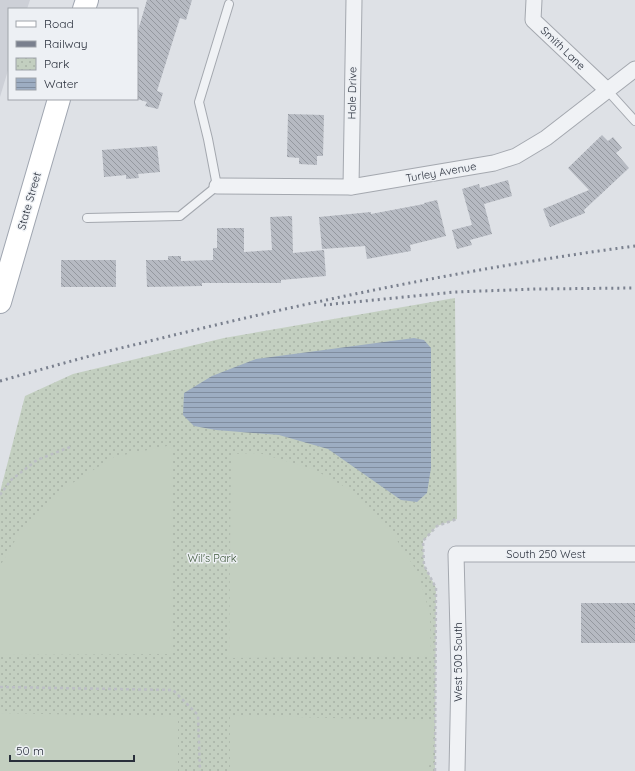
<svg xmlns="http://www.w3.org/2000/svg" width="635" height="771" font-family="Quicksand,sans-serif">
  <style>
    .built { fill: #cdd0d7 }
    .park { fill: url(#park-dots) }
    .pitch { fill: #c3cfc0 }
    .water { fill: url(#water-rules) }
    .building { fill: url(#building-back-hatch) }
    .lines { fill: none; stroke-linecap: round; stroke-linejoin: round }
    .service-casing { stroke: #a4a8af; stroke-width: 10 }
    .minor-casing { stroke: #a4a8af; stroke-width: 17 }
    .primary-casing { stroke: #9fa5b0; stroke-width: 24 }
    .path { stroke: #bcbfc5; stroke-width: 2.5; stroke-dasharray: 3 3; stroke-linecap: butt }
    .service { stroke: #f0f2f5; stroke-width: 8 }
    .minor { stroke: #f0f2f5; stroke-width: 15 }
    .primary { stroke: #fff; stroke-width: 22 }
    .rail { stroke: #7a808e; stroke-width: 3; stroke-dasharray: 2 4; stroke-linecap: butt }
    .labels { text-anchor: middle; dominant-baseline: central; stroke-width: 3; stroke-linejoin: round; paint-order: stroke }
    .street-label { font-size: 11px; fill: #292f3b; stroke: #edf0f4 }
    .park-label { font-size: 11px; fill: #3c5538; stroke: #edf0f4 }
  </style>
  <defs>
    <pattern id="park-dots" width="8" height="8" patternUnits="userSpaceOnUse"><rect width="8" height="8" fill="#c3cfc0"/><path d="M2 2h.1M6 6h.1" fill="none" stroke="#a8b2a6" stroke-width="1.8" stroke-linecap="round"/></pattern>
    <pattern id="water-rules" width="6" height="5" patternUnits="userSpaceOnUse"><rect width="6" height="5" fill="#9dadc2"/><path d="M0 2.5h6" fill="none" stroke="#808d9f"/></pattern>
    <pattern id="building-back-hatch" width="6" height="6" patternUnits="userSpaceOnUse"><rect width="6" height="6" fill="#b6bac2"/><path d="M-1 5l2 2M0 0l6 6M5-1l2 2" fill="none" stroke="#94989f"/></pattern>
  </defs>
  <rect width="100%" height="100%" fill="#dee1e6"/>
  <!-- built -->
  <path class="built" d="M 0,0 L 30,0 L 27,9 L 9,9 L 9,67 L 0,97 Z"/>
  <!-- park -->
  <path class="park" d="M 455,298 L 457,519 L 437,526 L 423,541 L 424,565 L 436,588 L 435,771 L 0,771 L 0,492 L 25,396 L 73,374 L 224,338 Z"/>
  <!-- pitch -->
  <g class="pitch">
    <path d="M 172,445 L 172,654 L 0,655 L 0,566 L 20,532 L 63,489 L 114,457 Z"/>
    <path d="M 259,453 L 313,469 L 354,492 L 393,534 L 418,573 L 430,614 L 431,656 L 229,658 L 231,454 Z"/>
    <path d="M 0,713 L 178,717 L 178,771 L 0,771 Z"/>
    <path d="M 230,715 L 435,721 L 431,761 L 427,771 L 230,771 Z"/>
  </g>
  <!-- water -->
  <path class="water" d="M 414,338 L 424,340 L 431,348 L 431,468 L 427,493 L 417,502 L 401,500 L 328,449 L 279,435 L 216,430 L 194,426 L 183,415 L 184,393 L 212,376 L 256,359 Z"/>
  <!-- building -->
  <g class="building">
    <path d="M 147,0 L 192,0 L 186,20 L 180,18 L 157,91 L 163,93 L 158,109 L 145,106 L 147,102 L 137,99 L 137,34 Z"/>
    <path d="M 288,114 L 324,115 L 323,156 L 317,156 L 317,165 L 299,164 L 299,158 L 287,157 Z"/>
    <path d="M 602,135 L 608,141 L 613,137 L 622,148 L 616,153 L 629,168 L 584,210 L 585,213 L 550,227 L 543,209 L 589,190 L 568,168 Z"/>
    <path d="M 157,146 L 160,172 L 138,174 L 139,178 L 126,179 L 126,175 L 104,177 L 102,150 Z"/>
    <path d="M 508,180 L 512,196 L 484,204 L 492,234 L 470,240 L 472,245 L 457,249 L 452,230 L 472,225 L 462,189 L 479,184 L 480,188 Z"/>
    <path d="M 437,200 L 446,236 L 410,245 L 411,251 L 367,259 L 365,246 L 322,249 L 319,217 L 371,212 L 371,214 L 424,204 L 424,203 Z"/>
    <path d="M 292,216 L 293,253 L 324,250 L 326,276 L 281,280 L 281,283 L 202,283 L 202,286 L 147,287 L 146,260 L 168,260 L 168,256 L 181,256 L 181,261 L 213,260 L 213,248 L 217,248 L 217,228 L 244,228 L 244,252 L 272,250 L 270,217 Z"/>
    <rect x="61" y="260" width="55" height="27"/>
    <rect x="581" y="603" width="54" height="40"/>
  </g>
  <g class="lines">
    <defs>
      <g id="service">
        <path d="M 607,90 L 635,121"/>
        <path d="M 87,218 L 180,216 L 217,186 L 208,139 L 199,102 L 229,4"/>
      </g>
      <g id="minor">
        <path d="M 534,0 L 533,20 L 607,90"/>
        <path d="M 217,186 L 351,187 L 494,163 L 516,156 L 546,138 L 635,69"/>
        <path d="M 351,187 L 354,0"/>
        <path d="M 457,771 L 459,673 L 456,554 L 635,554"/>
      </g>
      <g id="primary">
        <path d="M 84,9 L 87,0"/>
        <path d="M 0,302 L 59,99"/>
      </g>
    </defs>
    <!-- service casing -->
    <use href="#service" class="service-casing"/>
    <!-- minor casing -->
    <use href="#minor" class="minor-casing"/>
    <!-- primary casing -->
    <use href="#primary" class="primary-casing"/>
    <!-- path -->
    <g class="path">
      <path d="M 0,495 L 11,480 L 37,460 L 70,447"/>
      <path d="M 0,687 L 173,690 L 198,715 L 200,771"/>
      <path d="M 435,771 L 436,588 L 424,565 L 423,541 L 437,526 L 457,519"/>
    </g>
    <!-- service -->
    <use href="#service" class="service"/>
    <!-- minor -->
    <use href="#minor" class="minor"/>
    <!-- primary -->
    <use href="#primary" class="primary"/>
    <!-- rail -->
    <g class="rail">
      <path d="M 324,305 L 455,292 L 536,289 L 635,288"/>
      <path d="M 0,381 C 47,368 94,354 142,343 C 305,302 469,268 635,246"/>
    </g>
  </g>
  <g class="labels">
    <!-- street labels -->
    <g class="street-label">
      <text transform="translate(563 48) rotate(44)">Smith Lane</text>
      <text transform="translate(352 93) rotate(-89)">Hale Drive</text>
      <text transform="translate(441 172) rotate(-10)">Turley Avenue</text>
      <text transform="translate(29 201) rotate(-74)">State Street</text>
      <text x="546" y="554">South 250 West</text>
      <text transform="translate(458 662) rotate(-90)">West 500 South</text>
    </g>
    <!-- park labels -->
    <g class="park-label">
      <text x="212" y="558">Wil's Park</text>
    </g>
  </g>
  <!-- legend -->
  <rect x="8" y="8" width="130" height="92" fill="#edf0f4" stroke="#9fa3aa"/>
  <rect x="16" y="21" width="20" height="6" fill="#ffffff" stroke="#9fa3aa"/>
  <text x="44" y="28" font-size="12" fill="#292f3b">Road</text>
  <rect x="16" y="41" width="20" height="6" fill="#7a808e" stroke="#9fa3aa"/>
  <text x="44" y="48" font-size="12" fill="#292f3b">Railway</text>
  <rect x="16" y="58" width="20" height="12" fill="url(#park-dots)" stroke="#9fa3aa"/>
  <text x="44" y="68" font-size="12" fill="#292f3b">Park</text>
  <rect x="16" y="78" width="20" height="12" fill="url(#water-rules)" stroke="#9fa3aa"/>
  <text x="44" y="88" font-size="12" fill="#292f3b">Water</text>
  <!-- scale -->
  <path d="M10 755v6h124v-6" fill="none" stroke="#292f3b" stroke-width="2"/>
  <text x="16" y="755" font-size="12" fill="#292f3b" stroke="#edf0f4" stroke-width="3" paint-order="stroke">50 m</text>
</svg>
